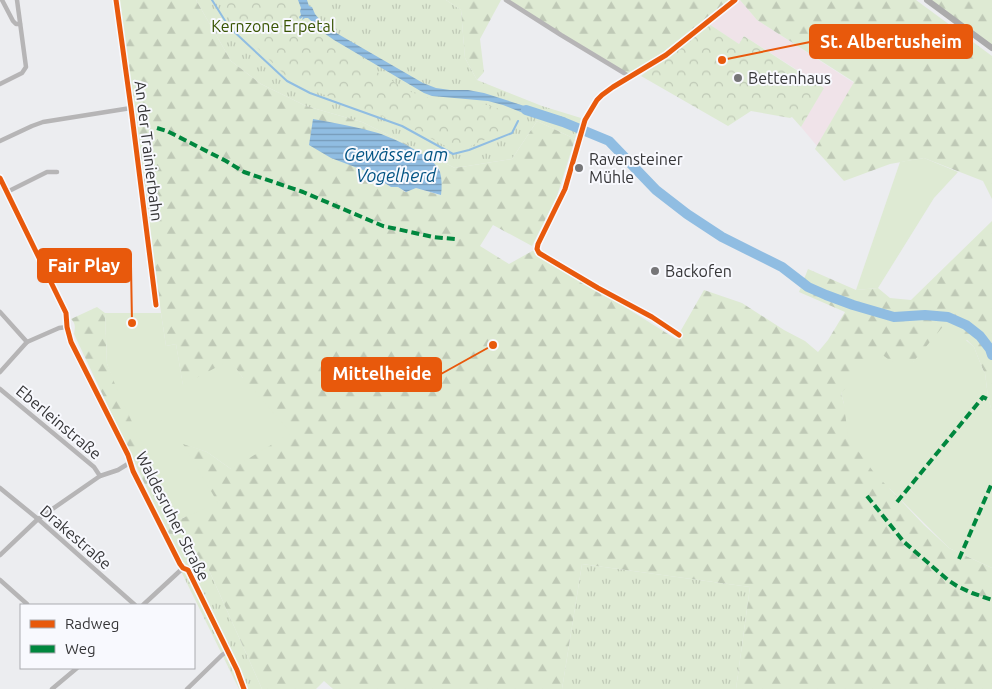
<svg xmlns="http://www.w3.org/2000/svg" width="992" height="689" font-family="Ubuntu,sans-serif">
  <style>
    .commercial { fill: #f0e3e9 }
    .grass { fill: url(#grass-tufts) }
    .forest { fill: url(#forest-firs); fill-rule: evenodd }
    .park { fill: url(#park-crowns) }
    .garden { fill: #deead3 }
    .water { fill: url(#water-rules) }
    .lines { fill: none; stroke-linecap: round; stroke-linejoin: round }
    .stream { stroke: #90bde2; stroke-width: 2 }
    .river { stroke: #90bde2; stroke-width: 10 }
    .street { stroke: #b6b5b6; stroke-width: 4.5 }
    .secondary { stroke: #ababab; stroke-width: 6 }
    .quiet { stroke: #00873e; stroke-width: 4; stroke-dasharray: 8 4; stroke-linecap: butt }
    .cycleway-casing { stroke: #f8f9fe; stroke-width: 8 }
    .cycleway { stroke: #e8590c; stroke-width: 5 }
    .poi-dot { fill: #767678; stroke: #f8f9fe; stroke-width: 2 }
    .labels { text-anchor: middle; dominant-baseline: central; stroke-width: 4; stroke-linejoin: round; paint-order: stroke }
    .park-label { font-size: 16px; fill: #395403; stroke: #f8f9fe }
    .poi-label { font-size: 16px; fill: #363638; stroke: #f8f9fe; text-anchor: start }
    .street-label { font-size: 16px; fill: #363638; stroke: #f8f9fe }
    .water-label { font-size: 18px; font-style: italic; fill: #035484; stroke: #f8f9fe }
    .leader { fill: none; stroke: #e8590c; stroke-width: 2 }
    .callout-dot { fill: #e8590c; stroke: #f8f9fe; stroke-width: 2 }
    .callout { fill: #e8590c; stroke: #e8590c; stroke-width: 2 }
    .callout-label { font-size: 18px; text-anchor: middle; font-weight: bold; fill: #fff }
  </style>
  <defs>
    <pattern id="grass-tufts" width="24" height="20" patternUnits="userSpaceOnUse" patternTransform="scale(1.25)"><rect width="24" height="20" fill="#deead3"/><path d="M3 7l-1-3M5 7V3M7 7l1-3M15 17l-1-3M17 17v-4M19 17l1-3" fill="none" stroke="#bfc9b6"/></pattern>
    <pattern id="forest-firs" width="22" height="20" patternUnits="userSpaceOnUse" patternTransform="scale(1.25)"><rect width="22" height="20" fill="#deead3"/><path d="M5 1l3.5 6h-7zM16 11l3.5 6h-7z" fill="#bfc9b6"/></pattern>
    <pattern id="park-crowns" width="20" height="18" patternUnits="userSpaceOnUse" patternTransform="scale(1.25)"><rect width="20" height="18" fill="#deead3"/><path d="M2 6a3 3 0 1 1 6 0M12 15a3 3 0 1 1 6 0" fill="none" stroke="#bfc9b6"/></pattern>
    <pattern id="water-rules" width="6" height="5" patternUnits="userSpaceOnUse" patternTransform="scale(1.25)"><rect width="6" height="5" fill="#90bde2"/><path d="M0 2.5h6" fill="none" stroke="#769ab8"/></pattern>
  </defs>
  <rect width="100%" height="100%" fill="#ecedf0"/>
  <!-- commercial -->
  <path class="commercial" d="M 740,0 L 757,20 L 854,83 L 817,146 L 801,127 L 824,87 L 744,36 L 739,44 L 709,24 Z"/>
  <!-- grass -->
  <g class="grass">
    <path d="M 196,0 L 446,0 L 461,10 L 465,58 L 477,80 L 542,106 L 581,118 L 575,139 L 537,121 L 512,159 L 455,168 L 362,122 L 306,106 L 261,84 L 231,61 Z"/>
    <path d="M 204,559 L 262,689 L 239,689 L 176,561 Z"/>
    <path d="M 582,564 L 750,587 L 736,689 L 562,689 Z"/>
  </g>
  <!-- forest -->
  <g class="forest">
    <path d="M 118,0 L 196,0 L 231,61 L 261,84 L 306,106 L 362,122 L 455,168 L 512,159 L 537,121 L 575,139 L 557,196 L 532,246 L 493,225 L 480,246 L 509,264 L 534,250 L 676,339 L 704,290 L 742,303 L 784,330 L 805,341 L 818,352 L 828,340 L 845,312 L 799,292 L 808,269 L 856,290 L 878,288 L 890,298 L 911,300 L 992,221 L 992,412 L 988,397 L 985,373 L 983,370 L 974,347 L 967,340 L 913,362 L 892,362 L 841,393 L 844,404 L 890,489 L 924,525 L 949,548 L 992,568 L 992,689 L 736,689 L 750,587 L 582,564 L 562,689 L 333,689 L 324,681 L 316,689 L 262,689 L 204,559 L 176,561 L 161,530 L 165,527 L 74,334 C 75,327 76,324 71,319 L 97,307 L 105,313 L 107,364 L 178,520 L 185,517 L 182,443 L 207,452 L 231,469 L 243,378 L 230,361 L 183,386 L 176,344 L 166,346 L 161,313 L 135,114 ZM 379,134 C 401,143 424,151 440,170 L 440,195 L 416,188 L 405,192 L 398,187 L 391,187 L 375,177 L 371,173 Z"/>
    <path d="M 446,0 L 501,0 L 480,39 L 484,72 L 477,80 L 465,58 L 461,10 Z"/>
    <path d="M 508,0 L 729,0 L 661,54 L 627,75 Z"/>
    <path d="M 740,0 L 916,0 L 992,56 L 992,199 L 983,181 L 924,158 L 890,164 L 844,181 L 815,149 L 854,82 L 757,20 Z"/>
    <path d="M 931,0 L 992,0 L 992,45 Z"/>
  </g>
  <!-- park -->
  <g class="park">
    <path d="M 219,0 L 294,0 L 297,15 L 315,33 L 356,60 L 411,92 L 440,102 L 469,103 L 487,105 L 517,114 L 510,129 L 464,149 L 453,150 L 404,124 L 306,88 L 286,76 L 232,23 Z"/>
    <path d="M 709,24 L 739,44 L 744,36 L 824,88 L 801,127 L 792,117 L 790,118 L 751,111 L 728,126 L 641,76 Z"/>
  </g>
  <!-- garden -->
  <g class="garden">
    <path d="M 924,158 L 958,172 L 934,198 L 878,288 L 856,290 L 900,162 Z"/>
    <path d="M 105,313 L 161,313 L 166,346 L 176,344 L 183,385 L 230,360 L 243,378 L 291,433 L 231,469 L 207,452 L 183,444 L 218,503 L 178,520 L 118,392 L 107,364 Z"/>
    <path d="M 946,323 L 974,347 L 983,370 L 985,373 L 988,397 L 992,412 L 992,568 L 949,548 L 875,474 L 848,437 L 844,404 L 841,393 L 880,353 L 892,362 L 901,352 L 913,362 Z"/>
  </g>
  <!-- water -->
  <g class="water">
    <path d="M 298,0 L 307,0 L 309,6 L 312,7 L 315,14 L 320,20 L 338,34 L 423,83 L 436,88 L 450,90 L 468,90 L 484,93 L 540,111 L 538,116 L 531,116 L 503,105 L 488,101 L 432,96 L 424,93 L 334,40 L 324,33 L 308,18 L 305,18 L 302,20 L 303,17 L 300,19 L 299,17 L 301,15 L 300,11 L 301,8 Z"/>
    <path d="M 313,119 C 335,123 357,127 378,133 C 393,138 436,157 440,172 C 442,179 442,188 441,195 L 416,188 L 406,192 L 398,187 L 391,187 L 375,177 L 371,173 L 331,158 L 309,145 Z"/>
  </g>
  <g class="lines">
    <!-- stream -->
    <path class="stream" d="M 212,0 L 229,27 L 287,81 L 310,93 L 402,126 L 453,154 L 469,150 L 512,133 L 518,121"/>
    <!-- river -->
    <path class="river" d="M 526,110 L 563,122 L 609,141 L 656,190 L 687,214 L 722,237 L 782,267 L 808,287 L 826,295 L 853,305 L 894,317 L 925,315 L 948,317 L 966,325 L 980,336 L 990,349 L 992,355"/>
    <!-- street -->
    <g class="street">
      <path d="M 2,0 L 13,21 L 16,24 L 20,24"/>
      <path d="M 116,0 L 131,108 L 156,305"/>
      <path d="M 506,0 L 561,35 L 624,73 L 627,75 L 629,78"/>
      <path d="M 0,84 L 22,73 L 26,67 L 17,0"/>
      <path d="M 0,141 L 32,126 L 43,122 L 131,108"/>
      <path d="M 0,178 L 66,313 L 67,327 L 71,342 L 128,455 L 133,471 L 180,564 L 183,568 L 188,570 L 237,670 L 244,689"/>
      <path d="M 7,192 L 47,172 L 57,172"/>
      <path d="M 0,312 L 27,342"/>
      <path d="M 679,335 L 652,317 L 598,288 L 539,253 L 537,249 L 538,244 L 565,189 L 585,120 L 597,100 L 602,95 L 613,87 L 666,55 L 735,0"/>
      <path d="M 0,372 L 27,342 L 59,328 L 67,327"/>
      <path d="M 0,389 L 94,467 L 100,476"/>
      <path d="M 0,488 L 38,519 L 135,605"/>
      <path d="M 0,555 L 38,519 L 100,476 L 118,470 L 131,462"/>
      <path d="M 0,580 L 27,604"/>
      <path d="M 143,605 L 183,568"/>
      <path d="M 52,689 L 77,668"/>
      <path d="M 187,689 L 222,655 L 228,651"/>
    </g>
    <!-- secondary -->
    <path class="secondary" d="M 927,0 L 992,48"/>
    <!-- quiet -->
    <g class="quiet">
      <path d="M 157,128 L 167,131 L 226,161 L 244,172 L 303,192 L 383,226 L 433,237 L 455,239"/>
      <path d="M 867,496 L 904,542 L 948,580 L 957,586 L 972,593 L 992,600"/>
      <path d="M 897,502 L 983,397 L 989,400"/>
      <path d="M 959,559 L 992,483"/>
    </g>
    <defs>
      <g id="cycleway">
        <path d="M 116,0 L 131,108 L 156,305"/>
        <path d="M 0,178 L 66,313 L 67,327 L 71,342 L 128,455 L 133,471 L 180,564 L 183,568 L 188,570 L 237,670 L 244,689"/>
        <path d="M 679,335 L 652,317 L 598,288 L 539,253 L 537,249 L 538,244 L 565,189 L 585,120 L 597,100 L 602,95 L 613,87 L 666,55 L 735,0"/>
      </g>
    </defs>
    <!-- cycleway casing -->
    <use href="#cycleway" class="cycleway-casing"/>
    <!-- cycleway -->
    <use href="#cycleway" class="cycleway"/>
  </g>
  <!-- markers -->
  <g class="poi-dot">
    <circle cx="738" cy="78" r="5"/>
    <circle cx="579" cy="168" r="5"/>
    <circle cx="655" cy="271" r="5"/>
  </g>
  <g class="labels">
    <!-- park labels -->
    <g class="park-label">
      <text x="273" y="26">Kernzone Erpetal</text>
    </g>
    <!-- poi labels -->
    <g class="poi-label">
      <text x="748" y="78">Bettenhaus</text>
      <text x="589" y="159">Ravensteiner<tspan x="589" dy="18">Mühle</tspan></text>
      <text x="665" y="271">Backofen</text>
    </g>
    <!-- street labels -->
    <g class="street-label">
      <text transform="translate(149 151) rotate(83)">An der Trainierbahn</text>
      <text transform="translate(59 422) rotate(40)">Eberleinstraße</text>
      <text transform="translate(173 516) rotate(63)">Waldesruher Straße</text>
      <text transform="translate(76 537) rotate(41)">Drakestraße</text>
    </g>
    <!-- water labels -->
    <g class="water-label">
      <text x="396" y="154">Gewässer am<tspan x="396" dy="21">Vogelherd</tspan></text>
    </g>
  </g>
  <!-- callouts -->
  <path class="leader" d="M722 60L810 42M132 323L131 266M493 345L441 374"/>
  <g class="callout-dot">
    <circle cx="722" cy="60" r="5"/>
    <circle cx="132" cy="323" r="5"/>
    <circle cx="493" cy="345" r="5"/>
  </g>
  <g class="callout">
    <rect x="810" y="25" width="162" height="33" rx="5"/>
    <rect x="38" y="249" width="93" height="33" rx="5"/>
    <rect x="322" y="358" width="119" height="33" rx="5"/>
  </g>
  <g class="callout-label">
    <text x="891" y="48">St. Albertusheim</text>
    <text x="84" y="272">Fair Play</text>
    <text x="382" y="380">Mittelheide</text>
  </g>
  <!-- legend -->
  <rect x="20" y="604" width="175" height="65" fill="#f8f9fe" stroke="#aaabaf"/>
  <rect x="30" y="620" width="25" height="8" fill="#e8590c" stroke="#aaabaf"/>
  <text x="65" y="629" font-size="15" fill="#363638">Radweg</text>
  <rect x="30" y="645" width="25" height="8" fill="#00873e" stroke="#aaabaf"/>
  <text x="65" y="654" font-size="15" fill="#363638">Weg</text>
</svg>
